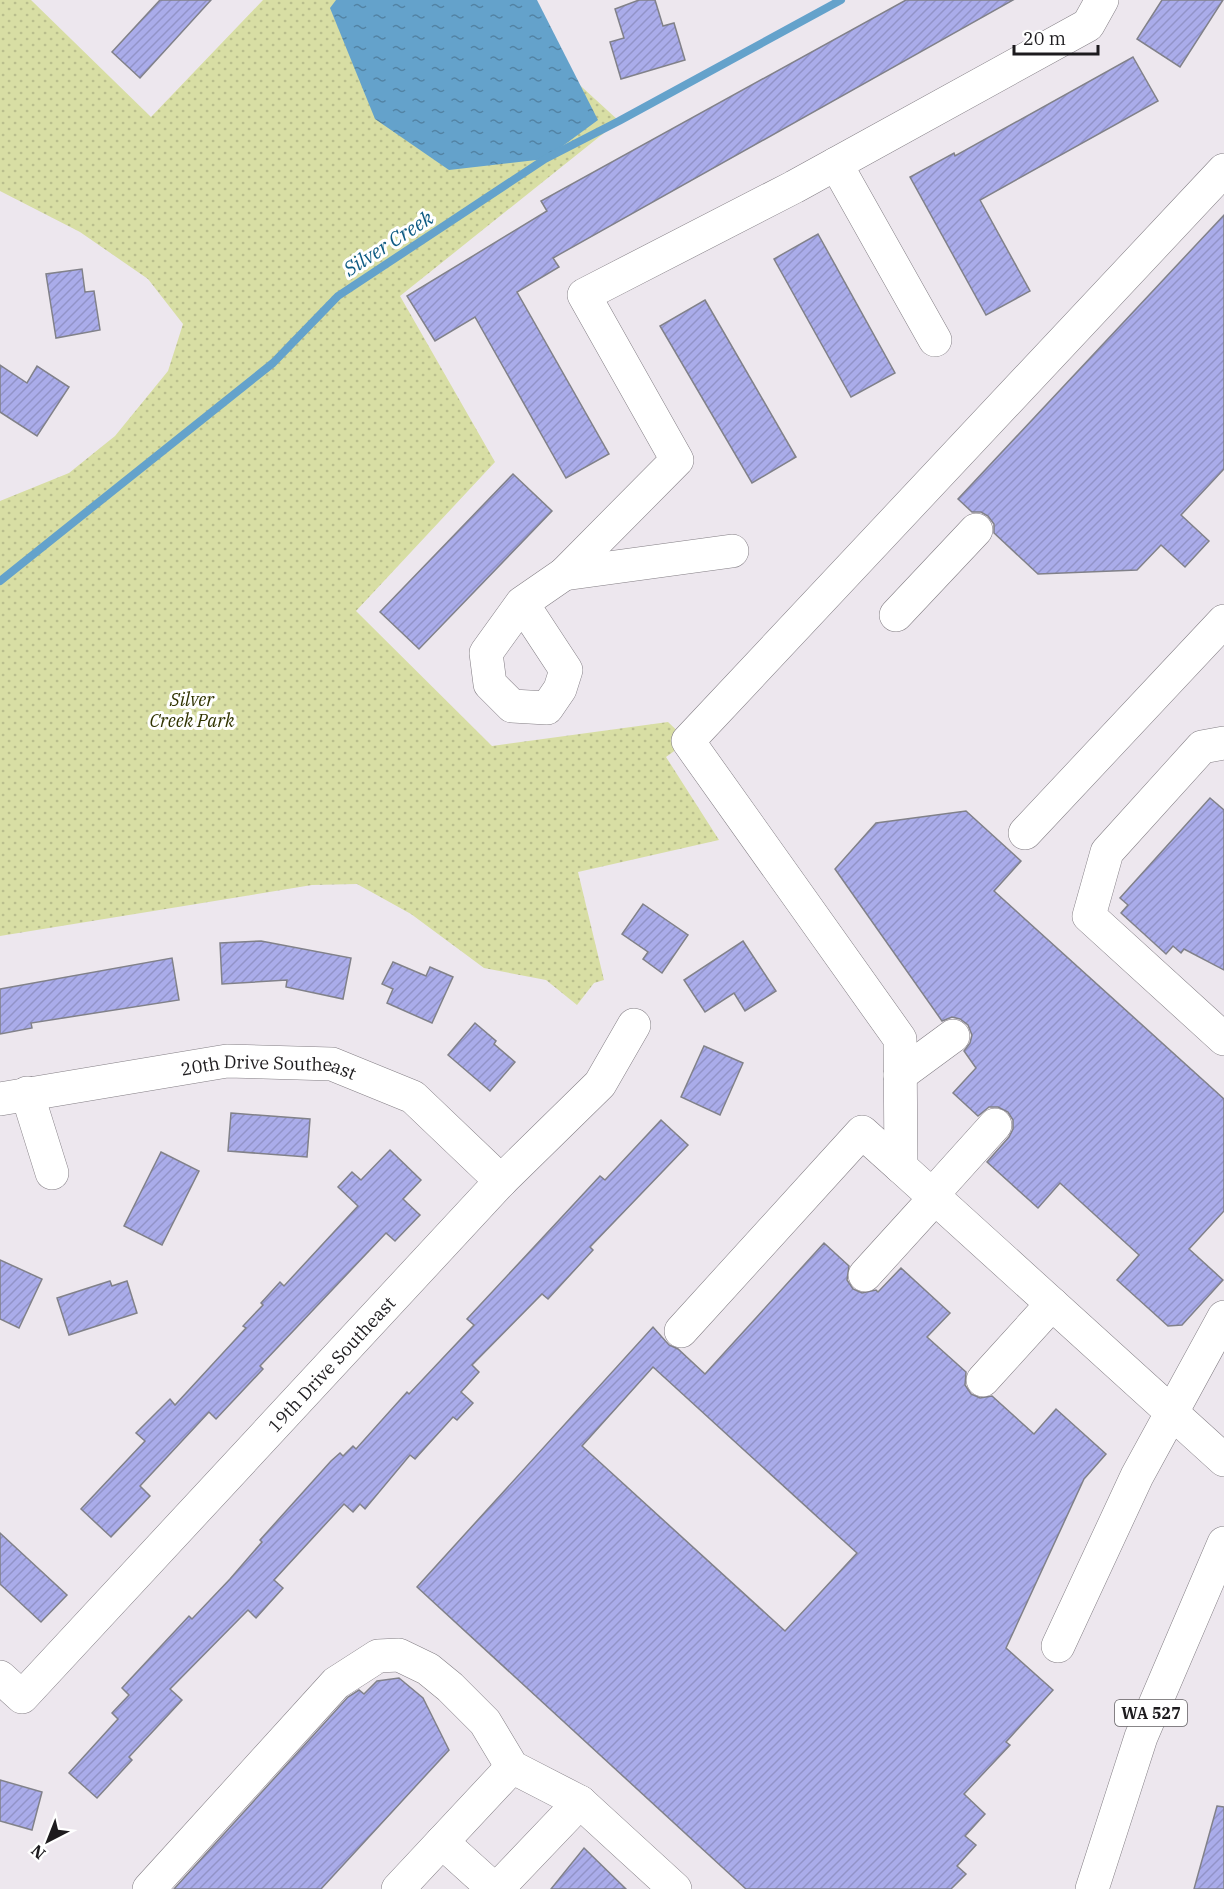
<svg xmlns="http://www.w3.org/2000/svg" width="1224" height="1889" font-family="'IBM Plex Serif',serif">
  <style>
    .park { fill: url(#park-dots) }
    .water { fill: url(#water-ripples) }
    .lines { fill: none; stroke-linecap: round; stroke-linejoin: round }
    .stream { stroke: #64a2cb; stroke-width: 8 }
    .building { fill: url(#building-hatch); stroke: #818189; stroke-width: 1.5; fill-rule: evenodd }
    .minor-casing { stroke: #837e84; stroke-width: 34 }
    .major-casing { stroke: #837e84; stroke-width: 34 }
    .minor { stroke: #fff; stroke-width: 33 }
    .major { stroke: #fff; stroke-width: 33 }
    .labels { text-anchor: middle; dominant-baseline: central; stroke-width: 6; stroke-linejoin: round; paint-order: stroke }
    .shield { fill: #fff; stroke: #615f62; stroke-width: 1.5 }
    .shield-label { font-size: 16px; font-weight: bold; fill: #1d1b1e }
    .park-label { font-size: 18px; font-style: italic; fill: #303300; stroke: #fff }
    .street-label { font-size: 18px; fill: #1d1b1e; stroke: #fff }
    .water-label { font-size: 20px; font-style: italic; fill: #0e5b83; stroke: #fff }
  </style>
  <defs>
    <pattern id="park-dots" width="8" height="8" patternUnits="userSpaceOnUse" patternTransform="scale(1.5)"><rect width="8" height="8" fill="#d8dea4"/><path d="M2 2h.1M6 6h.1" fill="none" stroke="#b9be8d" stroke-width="1.8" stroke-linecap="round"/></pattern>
    <pattern id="water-ripples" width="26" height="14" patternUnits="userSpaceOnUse" patternTransform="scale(1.5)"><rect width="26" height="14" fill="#64a2cb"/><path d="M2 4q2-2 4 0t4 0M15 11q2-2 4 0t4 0" fill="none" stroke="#5283a4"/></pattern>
    <pattern id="building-hatch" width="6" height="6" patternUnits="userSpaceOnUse" patternTransform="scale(1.5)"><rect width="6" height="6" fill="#aaacea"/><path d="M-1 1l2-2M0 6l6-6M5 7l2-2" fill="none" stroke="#9293c8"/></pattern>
  </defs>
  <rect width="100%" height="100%" fill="#ede7ee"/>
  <!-- park -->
  <path class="park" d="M 0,0 L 31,0 L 151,117 L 263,0 L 487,0 L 619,121 L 400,296 L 495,462 L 356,611 L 492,746 L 668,722 L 688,741 L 666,757 L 719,840 L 578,872 L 604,980 L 594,983 L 577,1005 L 546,980 L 484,968 L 411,914 L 357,884 L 312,885 L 0,936 L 0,501 L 69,473 L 115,436 L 168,371 L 183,324 L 148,279 L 80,232 L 0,191 Z"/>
  <!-- water -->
  <path class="water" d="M 336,0 L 537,0 L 598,120 L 545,159 L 449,170 L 375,119 L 330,8 Z"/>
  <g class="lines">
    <!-- stream -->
    <path class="stream" d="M 0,581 L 273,363 L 338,296 L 545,159 L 619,121 L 841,0"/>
  </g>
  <!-- building -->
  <g class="building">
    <path d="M 160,0 L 211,0 L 140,78 L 112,52 Z"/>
    <path d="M 639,0 L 655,0 L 663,26 L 674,23 L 685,60 L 621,79 L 610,42 L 624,38 L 615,9 Z"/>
    <path d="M 906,0 L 1013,0 L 553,258 L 559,267 L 517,292 L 609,454 L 566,478 L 475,317 L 435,341 L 407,296 L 547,211 L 541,201 Z"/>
    <path d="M 1162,0 L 1223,0 L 1180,67 L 1137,39 Z"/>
    <path d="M 1133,57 L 1158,101 L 980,200 L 1030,291 L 986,315 L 910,177 L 954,153 L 955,156 Z"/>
    <path d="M 1224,215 L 1224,469 L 1181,515 L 1209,541 L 1185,567 L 1161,545 L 1137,570 L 1038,574 L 994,533 L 994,524 L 988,516 L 981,512 L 972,512 L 958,499 Z"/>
    <path d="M 818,234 L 895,373 L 851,397 L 774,259 Z"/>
    <path d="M 82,269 L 85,292 L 94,291 L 100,330 L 56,338 L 46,274 Z"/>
    <path d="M 705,300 L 796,457 L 752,483 L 660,326 Z"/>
    <path d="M 0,365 L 27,383 L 37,366 L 69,387 L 37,436 L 0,412 Z"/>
    <path d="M 513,474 L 552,511 L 419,649 L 380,612 Z"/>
    <path d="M 1210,798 L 1224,810 L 1224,970 L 1184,949 L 1181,953 L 1173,946 L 1166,954 L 1121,913 L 1128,905 L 1120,898 Z"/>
    <path d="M 966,811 L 1021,861 L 994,891 L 1224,1099 L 1224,1211 L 1189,1249 L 1223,1280 L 1182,1325 L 1168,1326 L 1117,1280 L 1139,1255 L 1060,1183 L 1038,1208 L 987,1162 L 1009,1137 L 1013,1129 L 1013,1120 L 1008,1112 L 998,1107 L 989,1107 L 978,1116 L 953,1093 L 976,1068 L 964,1051 L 970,1043 L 972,1035 L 968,1025 L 960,1019 L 952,1017 L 942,1021 L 835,869 L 876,823 Z"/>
    <path d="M 643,904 L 688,935 L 662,973 L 643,959 L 648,952 L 622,934 Z"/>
    <path d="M 261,941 L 351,958 L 343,999 L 286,987 L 287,980 L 222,984 L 220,943 Z"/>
    <path d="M 743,941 L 776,991 L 745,1011 L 734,993 L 705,1012 L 684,980 Z"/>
    <path d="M 172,958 L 179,1000 L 31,1023 L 32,1028 L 0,1034 L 0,989 Z"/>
    <path d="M 393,962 L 426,976 L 430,967 L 453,977 L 432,1023 L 387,1003 L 393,989 L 382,984 Z"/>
    <path d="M 475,1023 L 496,1041 L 494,1044 L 515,1062 L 490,1091 L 448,1055 Z"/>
    <path d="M 704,1046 L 743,1063 L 720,1115 L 681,1097 Z"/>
    <path d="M 231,1113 L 310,1119 L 307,1157 L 228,1151 Z"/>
    <path d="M 661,1120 L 688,1145 L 590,1247 L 593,1250 L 548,1299 L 542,1294 L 472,1365 L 479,1372 L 461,1392 L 473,1403 L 457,1420 L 453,1417 L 415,1459 L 410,1455 L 365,1509 L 360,1504 L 353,1512 L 344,1504 L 274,1580 L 283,1588 L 256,1618 L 248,1610 L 170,1689 L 182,1700 L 129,1757 L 132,1760 L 97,1798 L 69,1773 L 118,1719 L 112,1713 L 129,1695 L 122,1688 L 189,1616 L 192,1619 L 230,1579 L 262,1542 L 260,1540 L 331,1461 L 340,1453 L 343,1456 L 353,1446 L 356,1449 L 407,1392 L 409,1394 L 474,1325 L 467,1319 L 600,1176 L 605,1180 Z"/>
    <path d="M 390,1150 L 421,1180 L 403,1199 L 420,1215 L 395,1241 L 386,1233 L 260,1366 L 263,1369 L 216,1419 L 209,1412 L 140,1486 L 150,1496 L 111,1537 L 81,1509 L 145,1441 L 136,1433 L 170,1399 L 175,1405 L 246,1328 L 243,1326 L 263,1305 L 261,1303 L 280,1282 L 284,1286 L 358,1206 L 338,1187 L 352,1172 L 361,1180 Z"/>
    <path d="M 161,1152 L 199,1171 L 162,1245 L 124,1226 Z"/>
    <path d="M 824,1243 L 849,1266 L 847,1280 L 853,1289 L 862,1293 L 876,1290 L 878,1292 L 901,1268 L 950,1313 L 927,1337 L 966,1372 L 965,1385 L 971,1394 L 980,1398 L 992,1396 L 1034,1434 L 1056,1409 L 1106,1454 L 1084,1479 L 1006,1648 L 1053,1690 L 1006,1742 L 1010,1745 L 964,1794 L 985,1814 L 965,1836 L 976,1845 L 957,1866 L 966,1874 L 951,1889 L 746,1889 L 417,1587 L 653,1327 L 669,1345 L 678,1349 L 705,1374 ZM 653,1367 L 857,1553 L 785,1631 L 582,1446 Z"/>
    <path d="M 0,1260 L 42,1279 L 19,1328 L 0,1319 Z"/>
    <path d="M 110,1281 L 112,1286 L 127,1281 L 137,1313 L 69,1335 L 57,1298 Z"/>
    <path d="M 0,1533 L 67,1595 L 41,1622 L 0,1584 Z"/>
    <path d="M 399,1678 L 423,1698 L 449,1750 L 321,1889 L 174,1889 L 348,1697 L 359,1690 L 364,1694 L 377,1681 Z"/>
    <path d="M 0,1780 L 42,1792 L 32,1830 L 0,1821 Z"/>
    <path d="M 1217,1806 L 1224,1807 L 1224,1889 L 1194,1889 Z"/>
    <path d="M 584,1848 L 626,1889 L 551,1889 Z"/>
  </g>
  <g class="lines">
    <defs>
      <g id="minor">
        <path d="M 836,164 L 935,340"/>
        <path d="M 1224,170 L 688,741 L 900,1039 L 901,1167 L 1224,1460"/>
        <path d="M 564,574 L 732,551"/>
        <path d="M 522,603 L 566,670 L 560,689 L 547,708 L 512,706 L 490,684 L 486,653 L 522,603 L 564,574 L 677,460 L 584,295 L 794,187 L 1088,25 L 1102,0"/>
        <path d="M 896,615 L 976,530"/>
        <path d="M 1224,743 L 1202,747 L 1107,852 L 1089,916 L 1224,1039"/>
        <path d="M 1025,833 L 1224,621"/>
        <path d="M 900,1075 L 953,1036"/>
        <path d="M 27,1093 L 52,1173"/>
        <path id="s1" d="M 0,1099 L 227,1061 L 332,1064 L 413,1097 L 501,1181"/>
        <path d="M 932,1195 L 995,1125"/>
        <path d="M 865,1275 L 935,1198"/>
        <path d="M 681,1331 L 862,1132 L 901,1167"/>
        <path d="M 983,1380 L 1052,1304"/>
        <path d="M 1058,1646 L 1137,1476 L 1224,1317"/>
        <path id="s2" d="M 0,1677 L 22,1697 L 501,1181 L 600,1084 L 634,1025"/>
        <path d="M 442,1842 L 494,1889"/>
        <path d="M 149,1889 L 336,1683 L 378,1656 L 399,1655 L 428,1669 L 450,1687 L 485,1722 L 512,1767 L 580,1802 L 675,1889"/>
        <path d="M 398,1889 L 512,1767"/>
        <path d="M 497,1889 L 580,1802"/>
      </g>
      <path id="major" d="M 1092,1889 L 1141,1737 L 1224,1543"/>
    </defs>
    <!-- minor casing -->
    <use href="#minor" class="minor-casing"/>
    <!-- major casing -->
    <use href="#major" class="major-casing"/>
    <!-- minor -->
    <use href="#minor" class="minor"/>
    <!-- major -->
    <use href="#major" class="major"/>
  </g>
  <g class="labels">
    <!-- shield labels -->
    <rect class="shield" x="1115" y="1700" width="72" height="26" rx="4.5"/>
    <g class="shield-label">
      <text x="1151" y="1713">WA 527</text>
    </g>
    <!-- park labels -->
    <g class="park-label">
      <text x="192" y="699">Silver<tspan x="192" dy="21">Creek Park</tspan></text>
    </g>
    <!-- street labels -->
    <g class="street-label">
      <text stroke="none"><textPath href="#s1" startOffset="272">20th Drive Southeast</textPath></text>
      <text stroke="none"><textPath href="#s2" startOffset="484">19th Drive Southeast</textPath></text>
    </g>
    <!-- water labels -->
    <g class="water-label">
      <text transform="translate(388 243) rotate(-33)">Silver Creek</text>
    </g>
  </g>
  <!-- north arrow -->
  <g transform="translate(48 1841) rotate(222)" stroke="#ffffff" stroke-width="4.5" paint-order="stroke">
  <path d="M0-4.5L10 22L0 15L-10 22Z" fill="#1d1b1e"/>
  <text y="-9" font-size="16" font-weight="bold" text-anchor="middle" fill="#1d1b1e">N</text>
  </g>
  <!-- scale -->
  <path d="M1014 45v9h84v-9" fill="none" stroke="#1d1b1e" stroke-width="3"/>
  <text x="1023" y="45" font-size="18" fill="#1d1b1e" stroke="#ffffff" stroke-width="4.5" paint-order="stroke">20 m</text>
</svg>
